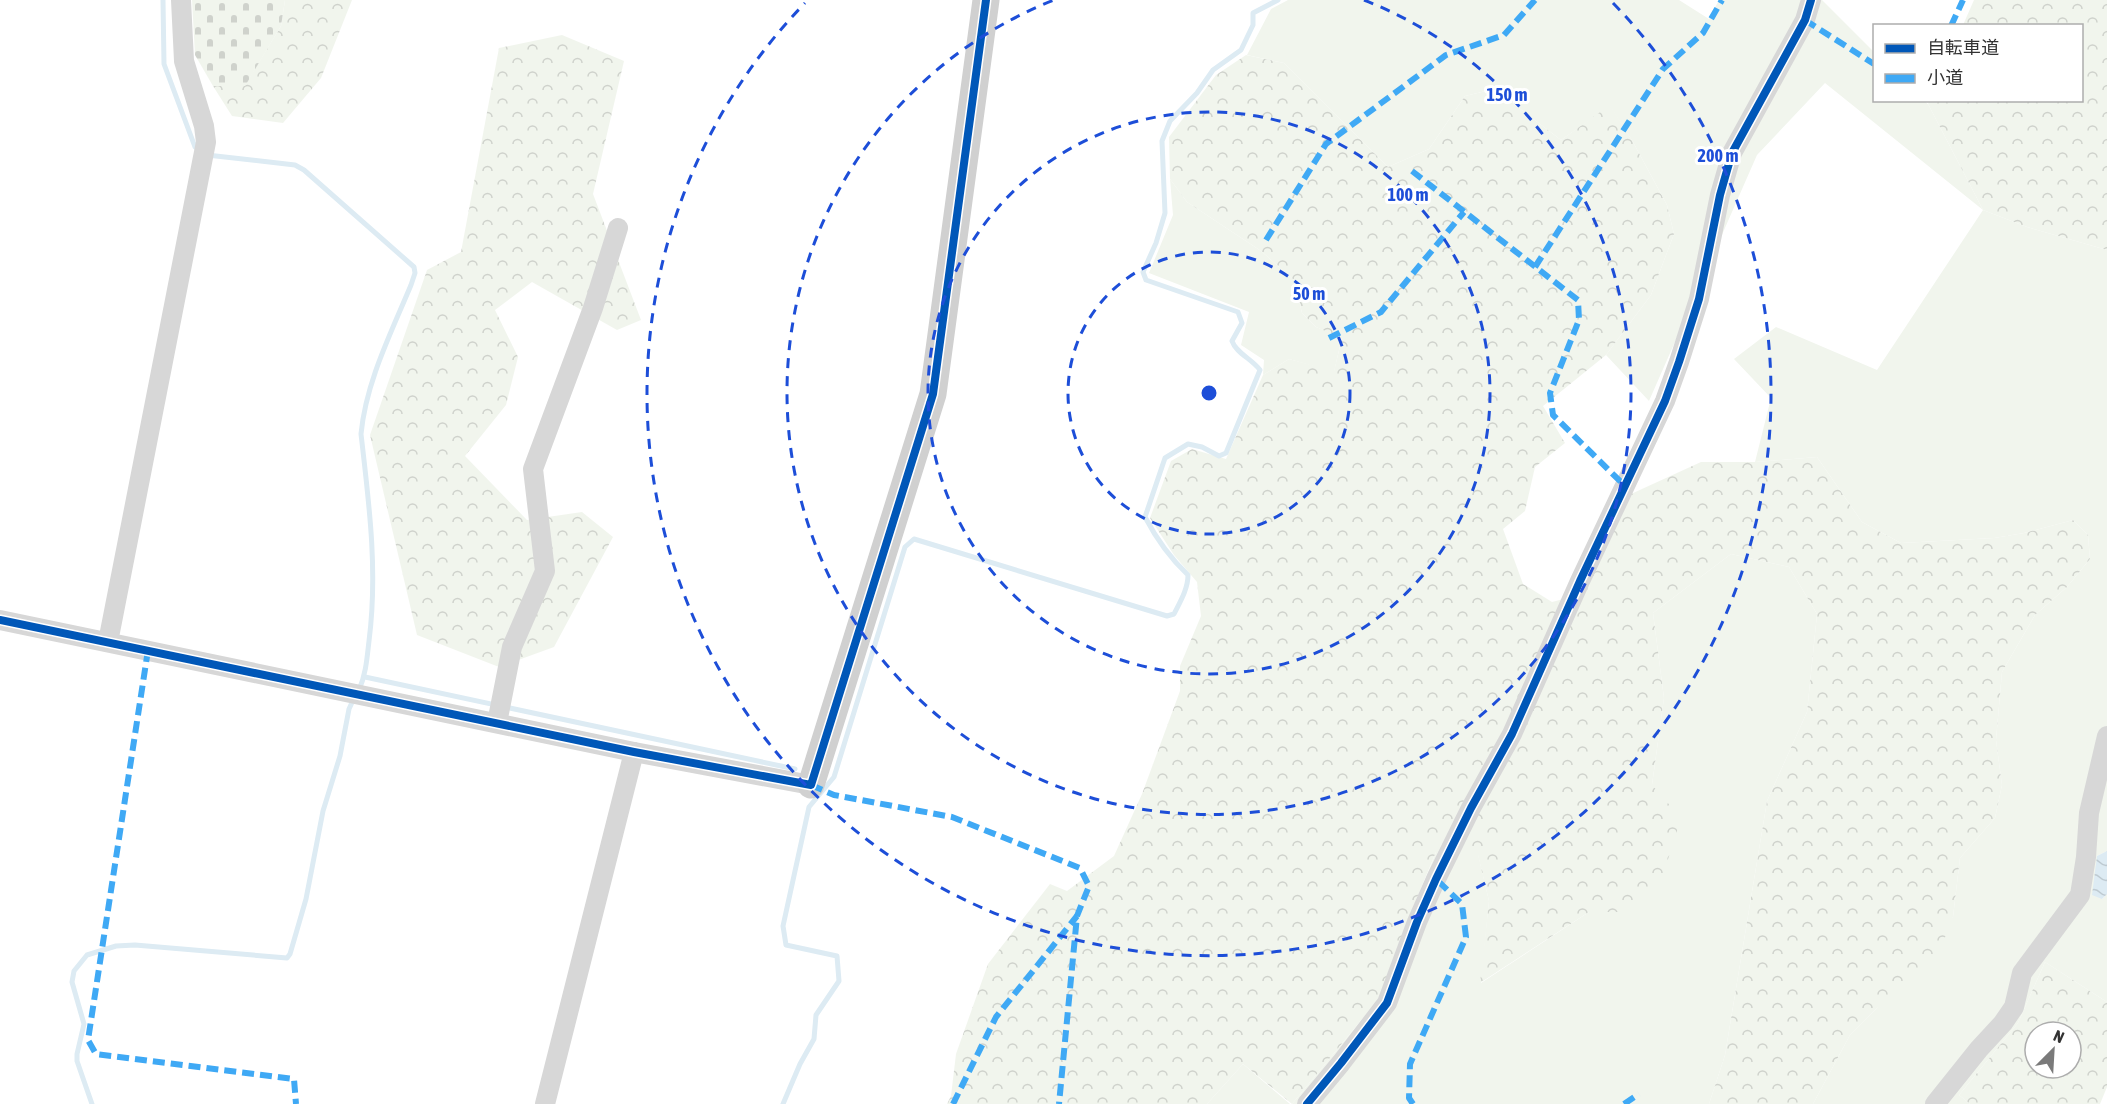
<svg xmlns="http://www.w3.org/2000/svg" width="2107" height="1104" font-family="'Asap Condensed','Noto Sans JP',sans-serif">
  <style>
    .green { fill: #f1f5ed }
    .forest { fill: url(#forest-crowns); fill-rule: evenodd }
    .cemetery { fill: url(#cemetery-stones) }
    .water { fill: url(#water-waves) }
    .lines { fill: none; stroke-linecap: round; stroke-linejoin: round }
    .stream { stroke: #ddebf3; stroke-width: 5 }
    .street { stroke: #d7d7d7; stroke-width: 20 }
    .secondary { stroke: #d0d0d0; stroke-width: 27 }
    .quiet { stroke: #3fa9f5; stroke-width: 6; stroke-dasharray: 12 6; stroke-linecap: butt }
    .cycleway-casing { stroke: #fff; stroke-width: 11 }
    .cycleway { stroke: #0057b8; stroke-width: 8 }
    .ring { fill: none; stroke: #1d4ed8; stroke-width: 3; stroke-dasharray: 10 8 }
    .centre { fill: #1d4ed8; stroke: #fff; stroke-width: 3 }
    .ring-label { font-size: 18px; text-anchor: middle; font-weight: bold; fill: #1d4ed8; stroke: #fff; stroke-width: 6; stroke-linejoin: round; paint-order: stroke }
  </style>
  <defs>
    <pattern id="forest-crowns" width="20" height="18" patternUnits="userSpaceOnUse" patternTransform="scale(1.5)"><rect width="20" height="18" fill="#f1f5ed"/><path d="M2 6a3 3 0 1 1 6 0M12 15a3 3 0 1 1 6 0" fill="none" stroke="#cfd2cc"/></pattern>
    <pattern id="cemetery-stones" width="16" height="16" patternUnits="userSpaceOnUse" patternTransform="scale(1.5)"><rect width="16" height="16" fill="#f1f5ed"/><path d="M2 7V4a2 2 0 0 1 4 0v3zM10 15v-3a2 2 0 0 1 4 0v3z" fill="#cfd2cc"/></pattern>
    <pattern id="water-waves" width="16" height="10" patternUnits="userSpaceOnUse" patternTransform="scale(1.5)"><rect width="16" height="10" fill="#ddebf3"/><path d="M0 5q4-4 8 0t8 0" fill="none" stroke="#becad1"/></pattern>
  </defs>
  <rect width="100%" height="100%" fill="#fff"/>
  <!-- green -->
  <g class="green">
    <path d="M 1288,0 L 1679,0 L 1709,19 L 1719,0 L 1822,0 L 1874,52 L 1874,100 L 1924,101 L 1928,104 L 1983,210 L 2027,227 L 2107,250 L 2107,851 L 2097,856 L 2102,899 L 2107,894 L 2107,1002 L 2045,962 L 2018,1023 L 1959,1095 L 1970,1104 L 1813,1104 L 1850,1035 L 1877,1008 L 1953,917 L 1960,858 L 1995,818 L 2002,785 L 1996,740 L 2002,672 L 2035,615 L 2067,587 L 2090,559 L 2088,535 L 2073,520 L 2024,533 L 1994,538 L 1901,543 L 1862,522 L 1817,457 L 1755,462 L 1771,398 L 1734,359 L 1776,327 L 1877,370 L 1983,210 L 1825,83 L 1757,155 L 1649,401 L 1606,355 L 1651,295 L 1674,234 L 1667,205 L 1633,142 L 1610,106 L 1561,140 L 1494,89 L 1465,96 L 1429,149 L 1388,167 L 1284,63 L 1247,55 L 1271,9 Z"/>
    <path d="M 1170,179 L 1187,202 L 1261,251 L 1294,280 L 1302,313 L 1316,327 L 1342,337 L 1334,372 L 1289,359 L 1263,375 L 1264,360 L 1241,345 L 1249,312 L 1149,273 L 1173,215 Z"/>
    <path d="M 1731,554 L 1789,567 L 1817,614 L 1807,712 L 1767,801 L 1725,1055 L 1709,1104 L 1292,1104 L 1377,1001 L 1436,852 L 1478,854 L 1489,901 L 1481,983 L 1589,912 L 1630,912 L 1652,785 L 1664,698 L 1653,613 Z"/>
    <path d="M 1243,1064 L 1290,1104 L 1207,1104 Z"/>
  </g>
  <!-- forest -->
  <g class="forest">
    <path d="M 285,0 L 352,0 L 321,78 L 283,123 L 232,116 L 213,86 L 245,85 L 281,26 Z"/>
    <path d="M 1974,0 L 2107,0 L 2107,250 L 2027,227 L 1983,210 L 1928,104 L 1929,101 L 2082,100 L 2082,26 L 1963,25 Z"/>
    <path d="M 562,35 L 624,61 L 593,194 L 641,320 L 617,330 L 532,282 L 495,310 L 518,357 L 506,405 L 465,456 L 527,520 L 582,512 L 613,537 L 554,647 L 499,667 L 417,635 L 370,435 L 427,270 L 461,252 L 499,48 Z"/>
    <path d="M 1246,55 L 1284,63 L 1388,167 L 1429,149 L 1465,96 L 1494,89 L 1561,140 L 1610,105 L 1633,142 L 1667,205 L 1674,234 L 1651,295 L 1606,355 L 1543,406 L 1565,443 L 1535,467 L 1525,511 L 1503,529 L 1523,584 L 1552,602 L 1579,595 L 1631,494 L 1701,462 L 1755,462 L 1817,457 L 1862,522 L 1901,543 L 1994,538 L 2024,533 L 2073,520 L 2088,535 L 2090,559 L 2067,587 L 2035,615 L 2002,672 L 1996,740 L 2002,785 L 1995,818 L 1960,858 L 1953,917 L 1933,968 L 1877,1008 L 1850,1035 L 1813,1104 L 1709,1104 L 1725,1055 L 1767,801 L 1807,712 L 1817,614 L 1789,567 L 1731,554 L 1653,613 L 1664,698 L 1652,785 L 1681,818 L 1658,891 L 1630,912 L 1589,912 L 1480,983 L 1489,901 L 1478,855 L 1436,852 L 1414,905 L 1394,962 L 1377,1001 L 1292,1104 L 1243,1064 L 1207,1104 L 947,1104 L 951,1096 L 956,1054 L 988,964 L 1050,884 L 1067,891 L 1114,856 L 1142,794 L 1180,691 L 1180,666 L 1201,616 L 1197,582 L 1174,555 L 1150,518 L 1171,461 L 1192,449 L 1226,459 L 1263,375 L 1289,359 L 1334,371 L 1342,338 L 1316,327 L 1302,313 L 1294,280 L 1261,251 L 1187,202 L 1170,179 L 1169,137 L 1216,75 Z"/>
    <path d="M 2045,962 L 2107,1002 L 2107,1087 L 2100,1104 L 1970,1104 L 1959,1095 L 2018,1023 ZM 2035,1032 L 2071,1032 L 2071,1068 L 2035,1068 Z"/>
  </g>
  <!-- cemetery -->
  <path class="cemetery" d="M 192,0 L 285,0 L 281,26 L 245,86 L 213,86 L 195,55 Z"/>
  <!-- water -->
  <path class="water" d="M 2107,851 L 2107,894 L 2102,899 L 2092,895 L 2097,856 Z"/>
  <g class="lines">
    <!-- stream -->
    <g class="stream">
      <path d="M 163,0 L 164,64 L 195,147 L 207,155 L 295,165 L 304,170 L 414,267 L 415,273 L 411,285 C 391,333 366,382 361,434 C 369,503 378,571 369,641 C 367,658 366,674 359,690"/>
      <path d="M 365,677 L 795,769"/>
      <path d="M 92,1104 L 77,1061 L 77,1054 L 84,1024 L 72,982 L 74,971 L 87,955 L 116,946 L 135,945 L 287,958 L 290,954 L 306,899 L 323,811 L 340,756 L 349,709 L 354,698"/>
      <path d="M 783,1104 L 800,1064 L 814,1039 L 816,1015 L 839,981 L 837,956 L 786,945 L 783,926 L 809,807 L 834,777 L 905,547 L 914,539 L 1167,616 L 1174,614 C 1180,602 1188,589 1188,575 C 1169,557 1157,540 1145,517 L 1165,458 L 1188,444 L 1202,447 L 1219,456 L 1226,453 L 1260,370 C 1252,359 1236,353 1232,341 L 1242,323 L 1238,312 L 1146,280 L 1143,272 L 1156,243 L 1165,213 L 1162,141 L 1170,121 L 1197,93 L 1213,70 L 1241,50 L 1253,25 L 1253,13 L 1278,0"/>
    </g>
    <!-- street -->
    <g class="street">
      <path d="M 0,620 L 634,752 L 811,785"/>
      <path d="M 108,642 L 206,142 L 204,126 L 184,61 L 181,0"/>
      <path d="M 497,723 L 512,647 L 545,571 L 533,469 L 593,308 L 618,228"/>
      <path d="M 545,1104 L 634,752"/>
      <path d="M 1307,1104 L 1341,1063 L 1387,1003 L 1417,922 L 1436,879 L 1471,808 L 1512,734 L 1580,581 L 1665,401 L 1679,362 L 1699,299 L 1720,195 L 1732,153 L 1805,20 L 1811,0"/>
      <path d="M 1935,1104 L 1979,1049 L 2003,1023 L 2014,1007 L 2022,973 L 2080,895 L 2086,857 L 2089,813 L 2107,736"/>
    </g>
    <!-- secondary -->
    <path class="secondary" d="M 811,785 L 933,394 L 986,0"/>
    <!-- quiet -->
    <g class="quiet">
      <path d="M 1805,20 L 1874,64"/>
      <path d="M 1951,26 L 1963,0"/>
      <path d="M 1412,171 L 1578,300 L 1579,320 L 1550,393 L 1553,415 L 1624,485"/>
      <path d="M 1266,240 L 1326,144 L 1446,55 L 1504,35 L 1535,0"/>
      <path d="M 1535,267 L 1663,69 L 1703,33 L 1722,0"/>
      <path d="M 1329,338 L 1381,312 L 1464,212"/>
      <path d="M 148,650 L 88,1040 L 96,1054 L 294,1079 L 296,1104"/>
      <path d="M 811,785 L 834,795 L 952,817 L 1080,868 L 1089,886 L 1077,916 L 1059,1104"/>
      <path d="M 953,1104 L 996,1017 L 1077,916"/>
      <path d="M 1413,1104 L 1409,1098 L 1410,1064 L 1466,937 L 1462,904 L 1436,879"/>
      <path d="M 1624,1104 L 1639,1094"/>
    </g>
    <defs>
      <g id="cycleway">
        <path d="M 0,620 L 634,752 L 811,785 L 933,394 L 986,0"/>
        <path d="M 1307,1104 L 1341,1063 L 1387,1003 L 1417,922 L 1436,879 L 1471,808 L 1512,734 L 1580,581 L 1665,401 L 1679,362 L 1699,299 L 1720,195 L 1732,153 L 1805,20 L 1811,0"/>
      </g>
    </defs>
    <!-- cycleway casing -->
    <use href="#cycleway" class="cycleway-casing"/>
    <!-- cycleway -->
    <use href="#cycleway" class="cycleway"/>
  </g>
  <!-- distance rings -->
  <g class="ring">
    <circle cx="1209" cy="393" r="141"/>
    <circle cx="1209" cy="393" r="281"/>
    <path d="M1364 0A422 422 0 1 1 1054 0"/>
    <path d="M1613 3A562 562 0 1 1 805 3"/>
  </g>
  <circle cx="1209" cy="393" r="9" class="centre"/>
  <g class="ring-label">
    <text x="1507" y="101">150 m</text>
    <text x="1718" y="162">200 m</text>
    <text x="1408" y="201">100 m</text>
    <text x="1309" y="300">50 m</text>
  </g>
  <!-- legend -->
  <rect x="1873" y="24" width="210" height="78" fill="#ffffff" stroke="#adadad" stroke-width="1.5"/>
  <rect x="1885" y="44" width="30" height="9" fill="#0057b8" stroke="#adadad" stroke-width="1.5"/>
  <text x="1927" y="54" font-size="18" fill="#333333">自転車道</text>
  <rect x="1885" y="74" width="30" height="9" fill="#3fa9f5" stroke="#adadad" stroke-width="1.5"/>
  <text x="1927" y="84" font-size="18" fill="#333333">小道</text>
  <!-- north arrow -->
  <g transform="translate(2053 1050) rotate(24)"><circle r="28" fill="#ffffff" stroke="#adadad" stroke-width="1.5"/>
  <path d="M0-4.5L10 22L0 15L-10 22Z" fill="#7a7a7a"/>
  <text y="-9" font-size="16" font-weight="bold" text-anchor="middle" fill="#333333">N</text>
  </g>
</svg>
